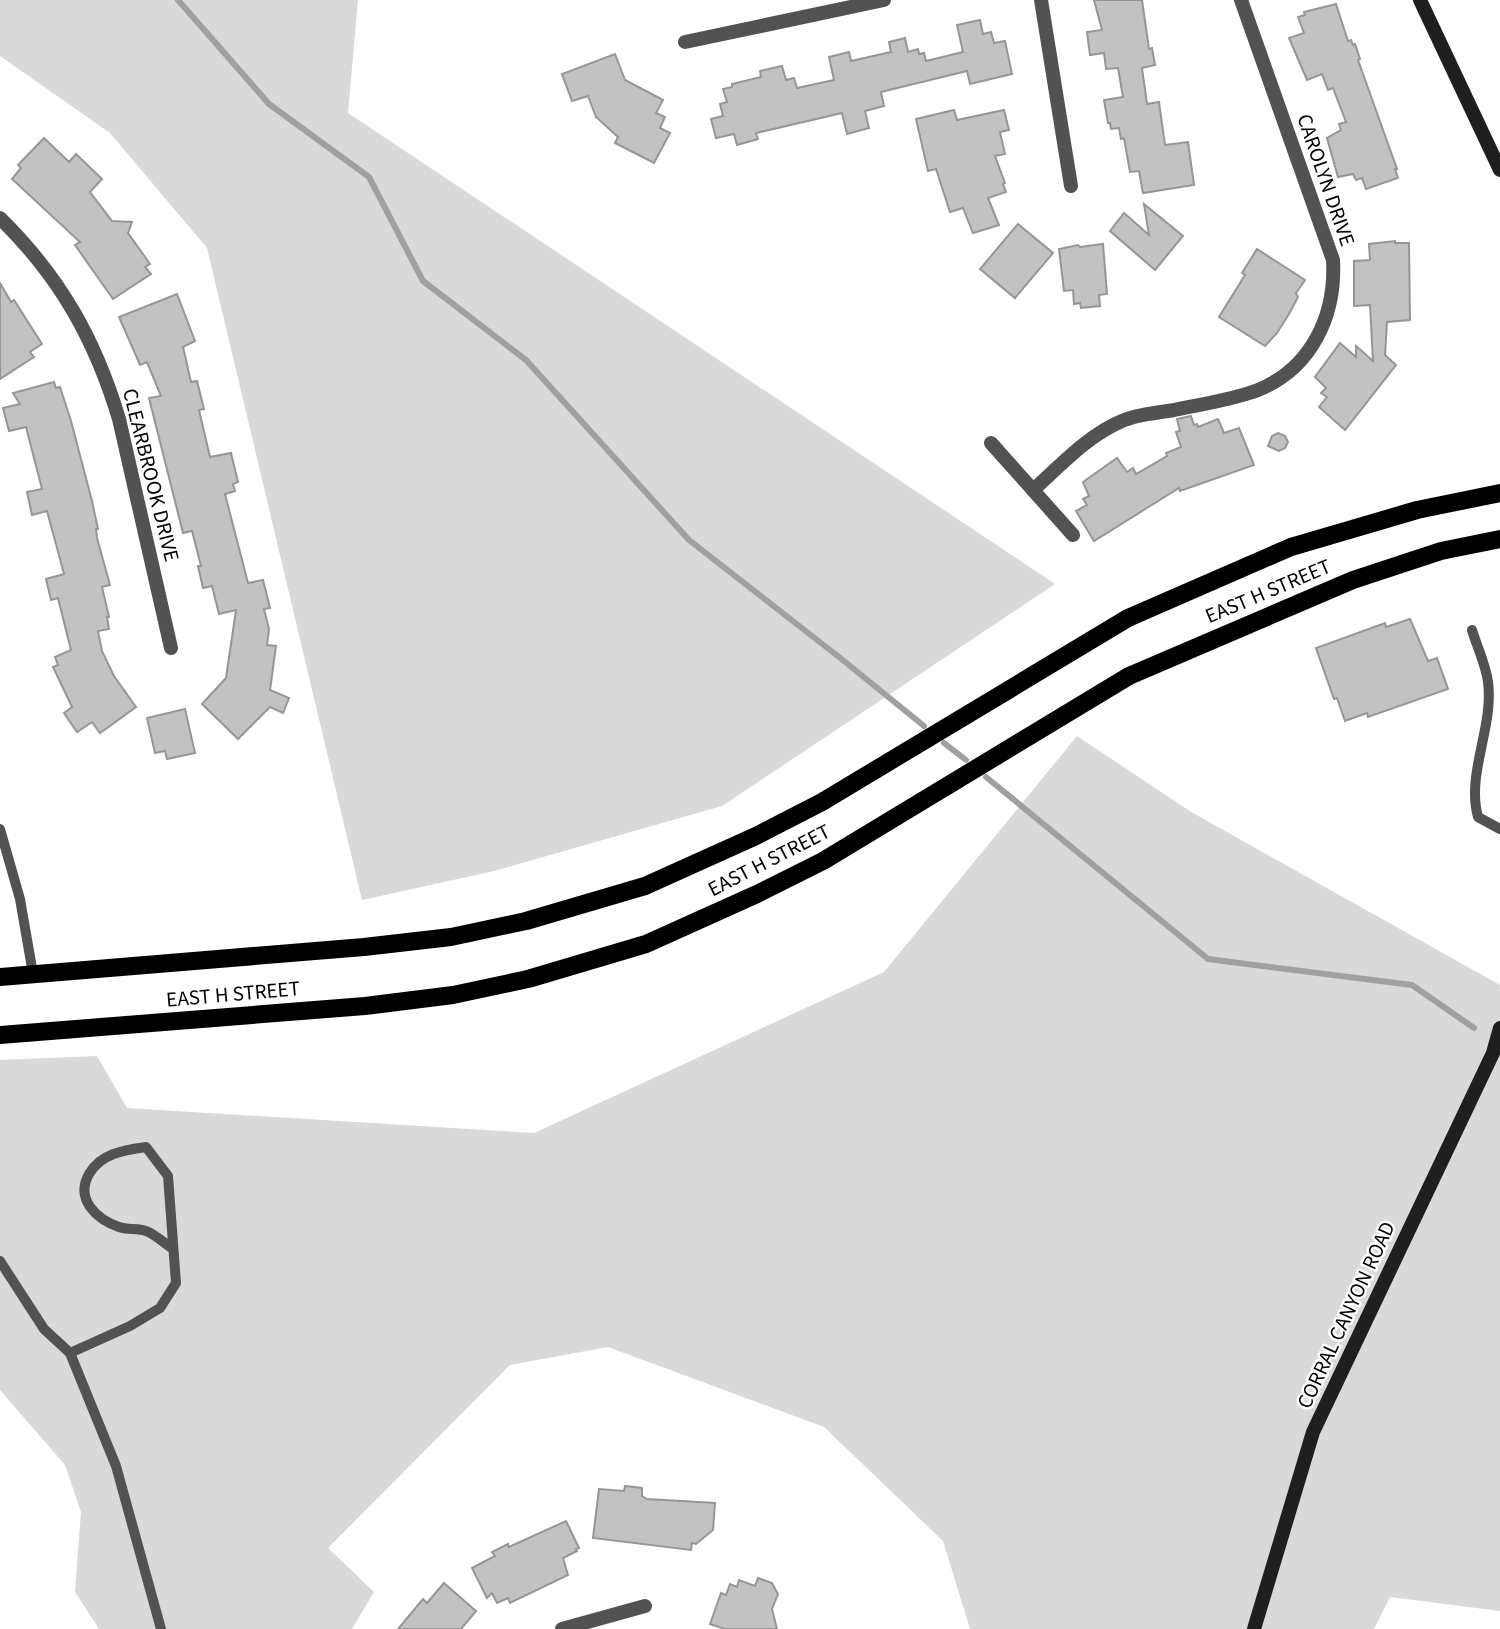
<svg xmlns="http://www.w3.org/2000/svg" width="1500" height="1629" font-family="'Source Sans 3',sans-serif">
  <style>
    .green { fill: #d9d9d9 }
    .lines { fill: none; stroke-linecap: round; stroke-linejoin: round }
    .stream { stroke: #a0a0a0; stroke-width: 6 }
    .building { fill: #c2c2c2; stroke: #969696; stroke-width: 2 }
    .service { stroke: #525252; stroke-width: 10 }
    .minor { stroke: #525252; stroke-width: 14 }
    .secondary { stroke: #1f1f1f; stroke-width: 14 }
    .primary { stroke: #000; stroke-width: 18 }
    .labels { text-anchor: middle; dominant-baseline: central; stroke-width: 5; stroke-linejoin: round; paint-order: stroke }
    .street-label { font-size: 21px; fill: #000; stroke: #fff }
  </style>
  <rect width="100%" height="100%" fill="#fff"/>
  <!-- green -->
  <g class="green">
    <path d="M 0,0 L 358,0 L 348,113 L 1055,584 L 722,806 L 494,871 L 362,900 L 207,248 L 110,133 L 0,56 Z"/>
    <path d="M 1077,736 L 1193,813 L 1500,985 L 1500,1611 L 1390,1597 L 1374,1629 L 970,1629 L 943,1541 L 824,1427 L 608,1347 L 510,1365 L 328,1548 L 374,1592 L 352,1629 L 99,1629 L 75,1592 L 81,1512 L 65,1465 L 0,1390 L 0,1060 L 97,1056 L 127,1108 L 534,1133 L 884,972 Z"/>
  </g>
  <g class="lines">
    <!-- stream -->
    <g class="stream">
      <path d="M 178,0 L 269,104 L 369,177 L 423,281 L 526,360 L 689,540 L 839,657 L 924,726"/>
      <path d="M 944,743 L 966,760"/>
      <path d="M 986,777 L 1208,959 L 1412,985 L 1474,1028"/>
    </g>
  </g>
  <!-- building -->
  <g class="building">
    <path d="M 1094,0 L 1142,0 L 1149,49 L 1152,48 L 1155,65 L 1142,68 L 1147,104 L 1159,102 L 1165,145 L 1188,142 L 1194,185 L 1143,193 L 1139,171 L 1130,172 L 1124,138 L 1121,139 L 1119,128 L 1111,129 L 1110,123 L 1108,123 L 1104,100 L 1123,97 L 1118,68 L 1106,69 L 1104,53 L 1090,55 L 1087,32 L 1102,30 Z"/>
    <path d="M 1336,4 L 1348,41 L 1351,40 L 1353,45 L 1355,44 L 1360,59 L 1358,60 L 1397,169 L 1395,169 L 1398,178 L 1366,189 L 1362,178 L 1356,180 L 1353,174 L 1338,177 L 1327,138 L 1341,130 L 1339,124 L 1346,122 L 1333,88 L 1328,90 L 1322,74 L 1307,80 L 1289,38 L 1304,33 L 1298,17 L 1305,15 L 1304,12 Z"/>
    <path d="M 980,20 L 983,34 L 991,32 L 994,43 L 1005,41 L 1012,74 L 970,84 L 967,71 L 881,92 L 884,106 L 865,111 L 869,128 L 847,134 L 842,113 L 756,133 L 758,139 L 737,145 L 734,134 L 716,138 L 711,119 L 723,116 L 720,104 L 727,102 L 723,89 L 732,87 L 732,84 L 761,77 L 760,71 L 782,66 L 786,80 L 794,78 L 797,88 L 834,80 L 829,57 L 849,52 L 851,61 L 891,52 L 889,42 L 905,38 L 908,52 L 918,49 L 919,54 L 924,53 L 926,61 L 963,52 L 957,25 Z"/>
    <path d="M 615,54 L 625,80 L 663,100 L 656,113 L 665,117 L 660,128 L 670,133 L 654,163 L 615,143 L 618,137 L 596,117 L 588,96 L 572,101 L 562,74 Z"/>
    <path d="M 954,110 L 957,120 L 1004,110 L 1009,130 L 1000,132 L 1005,154 L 995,156 L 1005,183 L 1003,184 L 1006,192 L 988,198 L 999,225 L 973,233 L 963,208 L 950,212 L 936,169 L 928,171 L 916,119 Z"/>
    <path d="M 44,138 L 69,162 L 76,154 L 102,179 L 90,192 L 112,221 L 132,222 L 128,233 L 150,264 L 145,267 L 151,274 L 113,299 L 75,245 L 80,242 L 12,179 L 21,168 L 18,165 Z"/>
    <path d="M 1144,204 L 1183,236 L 1155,270 L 1110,231 L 1124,213 L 1149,235 Z"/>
    <path d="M 1018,224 L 1053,253 L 1015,298 L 980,269 Z"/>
    <path d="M 1395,241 L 1395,243 L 1409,243 L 1410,320 L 1387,322 L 1385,355 L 1396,365 L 1345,430 L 1319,407 L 1327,397 L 1321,393 L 1326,388 L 1315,377 L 1340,343 L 1356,357 L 1356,346 L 1373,361 L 1370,305 L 1354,306 L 1354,261 L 1370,260 L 1369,244 Z"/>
    <path d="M 1103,244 L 1107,294 L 1099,295 L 1100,306 L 1081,308 L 1080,303 L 1074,304 L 1073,290 L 1064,291 L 1059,249 L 1078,245 L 1080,247 Z"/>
    <path d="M 1257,249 L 1305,280 L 1296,293 L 1298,297 L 1289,314 L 1277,333 L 1265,346 L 1219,317 L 1245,275 L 1242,273 Z"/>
    <path d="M 0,283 L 11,302 L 14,300 L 42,344 L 30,352 L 34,357 L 0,379 Z"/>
    <path d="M 177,294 L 195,341 L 183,347 L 191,382 L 197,381 L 204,409 L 199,410 L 210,457 L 231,453 L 238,482 L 233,484 L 235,491 L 225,494 L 248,583 L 263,580 L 270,608 L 264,609 L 269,629 L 267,645 L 276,646 L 270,690 L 289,698 L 283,713 L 270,707 L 238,739 L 202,704 L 226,678 L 236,610 L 219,614 L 212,586 L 203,588 L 198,566 L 201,566 L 192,531 L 183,533 L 149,398 L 161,396 L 147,362 L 140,365 L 119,317 Z"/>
    <path d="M 54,382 L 56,388 L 60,387 L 71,421 L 92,501 L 98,529 L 96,529 L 97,538 L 110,585 L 102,587 L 109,617 L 107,617 L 109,629 L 98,631 L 102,651 L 114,676 L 136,707 L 100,733 L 92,722 L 77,732 L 64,713 L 72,707 L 53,667 L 58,665 L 55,657 L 71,650 L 58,598 L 51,600 L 46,579 L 64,574 L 47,511 L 32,515 L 27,492 L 42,489 L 26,427 L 9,431 L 3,408 L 20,404 L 13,393 Z"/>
    <path d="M 1191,416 L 1194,425 L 1197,424 L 1198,427 L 1218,419 L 1224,433 L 1239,428 L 1254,465 L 1180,491 L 1179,488 L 1094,541 L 1076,511 L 1087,505 L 1083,499 L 1089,496 L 1083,482 L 1117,458 L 1127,472 L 1133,468 L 1136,474 L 1167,456 L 1166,453 L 1181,447 L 1176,432 L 1180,431 L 1177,419 Z"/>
    <path d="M 1278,433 L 1285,436 L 1288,442 L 1285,448 L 1279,451 L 1268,446 L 1272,436 Z"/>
    <path d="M 1410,619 L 1428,661 L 1437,658 L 1448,689 L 1368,717 L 1367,713 L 1345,721 L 1337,698 L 1334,699 L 1316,648 L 1385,623 L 1386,627 Z"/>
    <path d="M 185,709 L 195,753 L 167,759 L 165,751 L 155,753 L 147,718 Z"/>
    <path d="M 625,1486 L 642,1488 L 642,1496 L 647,1499 L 715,1503 L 713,1530 L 696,1544 L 692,1543 L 691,1550 L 593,1538 L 599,1489 L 624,1491 Z"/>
    <path d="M 566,1521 L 579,1548 L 576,1549 L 577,1551 L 563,1558 L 568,1575 L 510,1603 L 508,1598 L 497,1603 L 492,1593 L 487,1598 L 472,1568 L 495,1556 L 492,1552 L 508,1544 L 509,1547 Z"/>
    <path d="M 758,1578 L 772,1583 L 778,1594 L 772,1609 L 777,1629 L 725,1629 L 710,1624 L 721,1593 L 726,1595 L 730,1584 L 737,1587 L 739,1580 L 755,1586 Z"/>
    <path d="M 444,1583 L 476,1611 L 461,1629 L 398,1629 L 423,1599 L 427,1603 Z"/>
  </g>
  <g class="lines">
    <!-- service -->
    <g class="service">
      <path d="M 1472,630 C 1477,647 1486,665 1488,682 C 1494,727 1466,774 1478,817 L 1500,829"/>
      <path d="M 0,829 L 20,899 L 33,974"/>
      <path d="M 0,1261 L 44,1329 L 70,1353 L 130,1326 L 160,1308 L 176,1283 L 168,1176 L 146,1147 C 125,1150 101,1153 89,1174 C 75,1199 96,1219 119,1227 C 127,1230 138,1228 146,1231 C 155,1234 165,1244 173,1249"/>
      <path d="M 70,1353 L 116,1466 L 161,1629"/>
    </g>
    <!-- minor -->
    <g class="minor">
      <path d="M 1041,0 L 1071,186"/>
      <path d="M 685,42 L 884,0"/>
      <path d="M 0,218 C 60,277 95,339 119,419 L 171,648"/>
      <path d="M 991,443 L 1073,535"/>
      <path d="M 1033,490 C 1060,466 1088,435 1122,421 C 1137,414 1158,413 1174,410 C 1202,404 1232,400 1258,390 C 1312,368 1336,315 1333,260 L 1241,0"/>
      <path d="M 562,1629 L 645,1606"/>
    </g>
    <!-- secondary -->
    <g class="secondary">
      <path d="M 1420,0 L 1500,170"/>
      <path d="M 1254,1629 L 1313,1432 L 1493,1053 L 1500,1028"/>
    </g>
    <!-- primary -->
    <g class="primary">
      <path d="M 0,977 L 364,947 L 451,937 L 526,921 L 645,886 L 756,836 L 822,802 L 1128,618 L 1291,547 L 1417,510 L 1500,493"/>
      <path d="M 0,1035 L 365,1006 L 453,995 L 528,979 L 646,944 L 757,894 L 823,861 L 1129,676 L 1353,580 L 1441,551 L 1500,539"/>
    </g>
  </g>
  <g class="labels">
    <!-- street labels -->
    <g class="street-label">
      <text transform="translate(1326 180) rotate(71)">CAROLYN DRIVE</text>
      <text transform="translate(151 475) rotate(76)">CLEARBROOK DRIVE</text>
      <text transform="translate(1268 591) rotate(-23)">EAST H STREET</text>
      <text transform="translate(769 860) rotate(-27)">EAST H STREET</text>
      <text transform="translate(233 994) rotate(-5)">EAST H STREET</text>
      <text transform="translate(1346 1315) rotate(-65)">CORRAL CANYON ROAD</text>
    </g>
  </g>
</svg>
